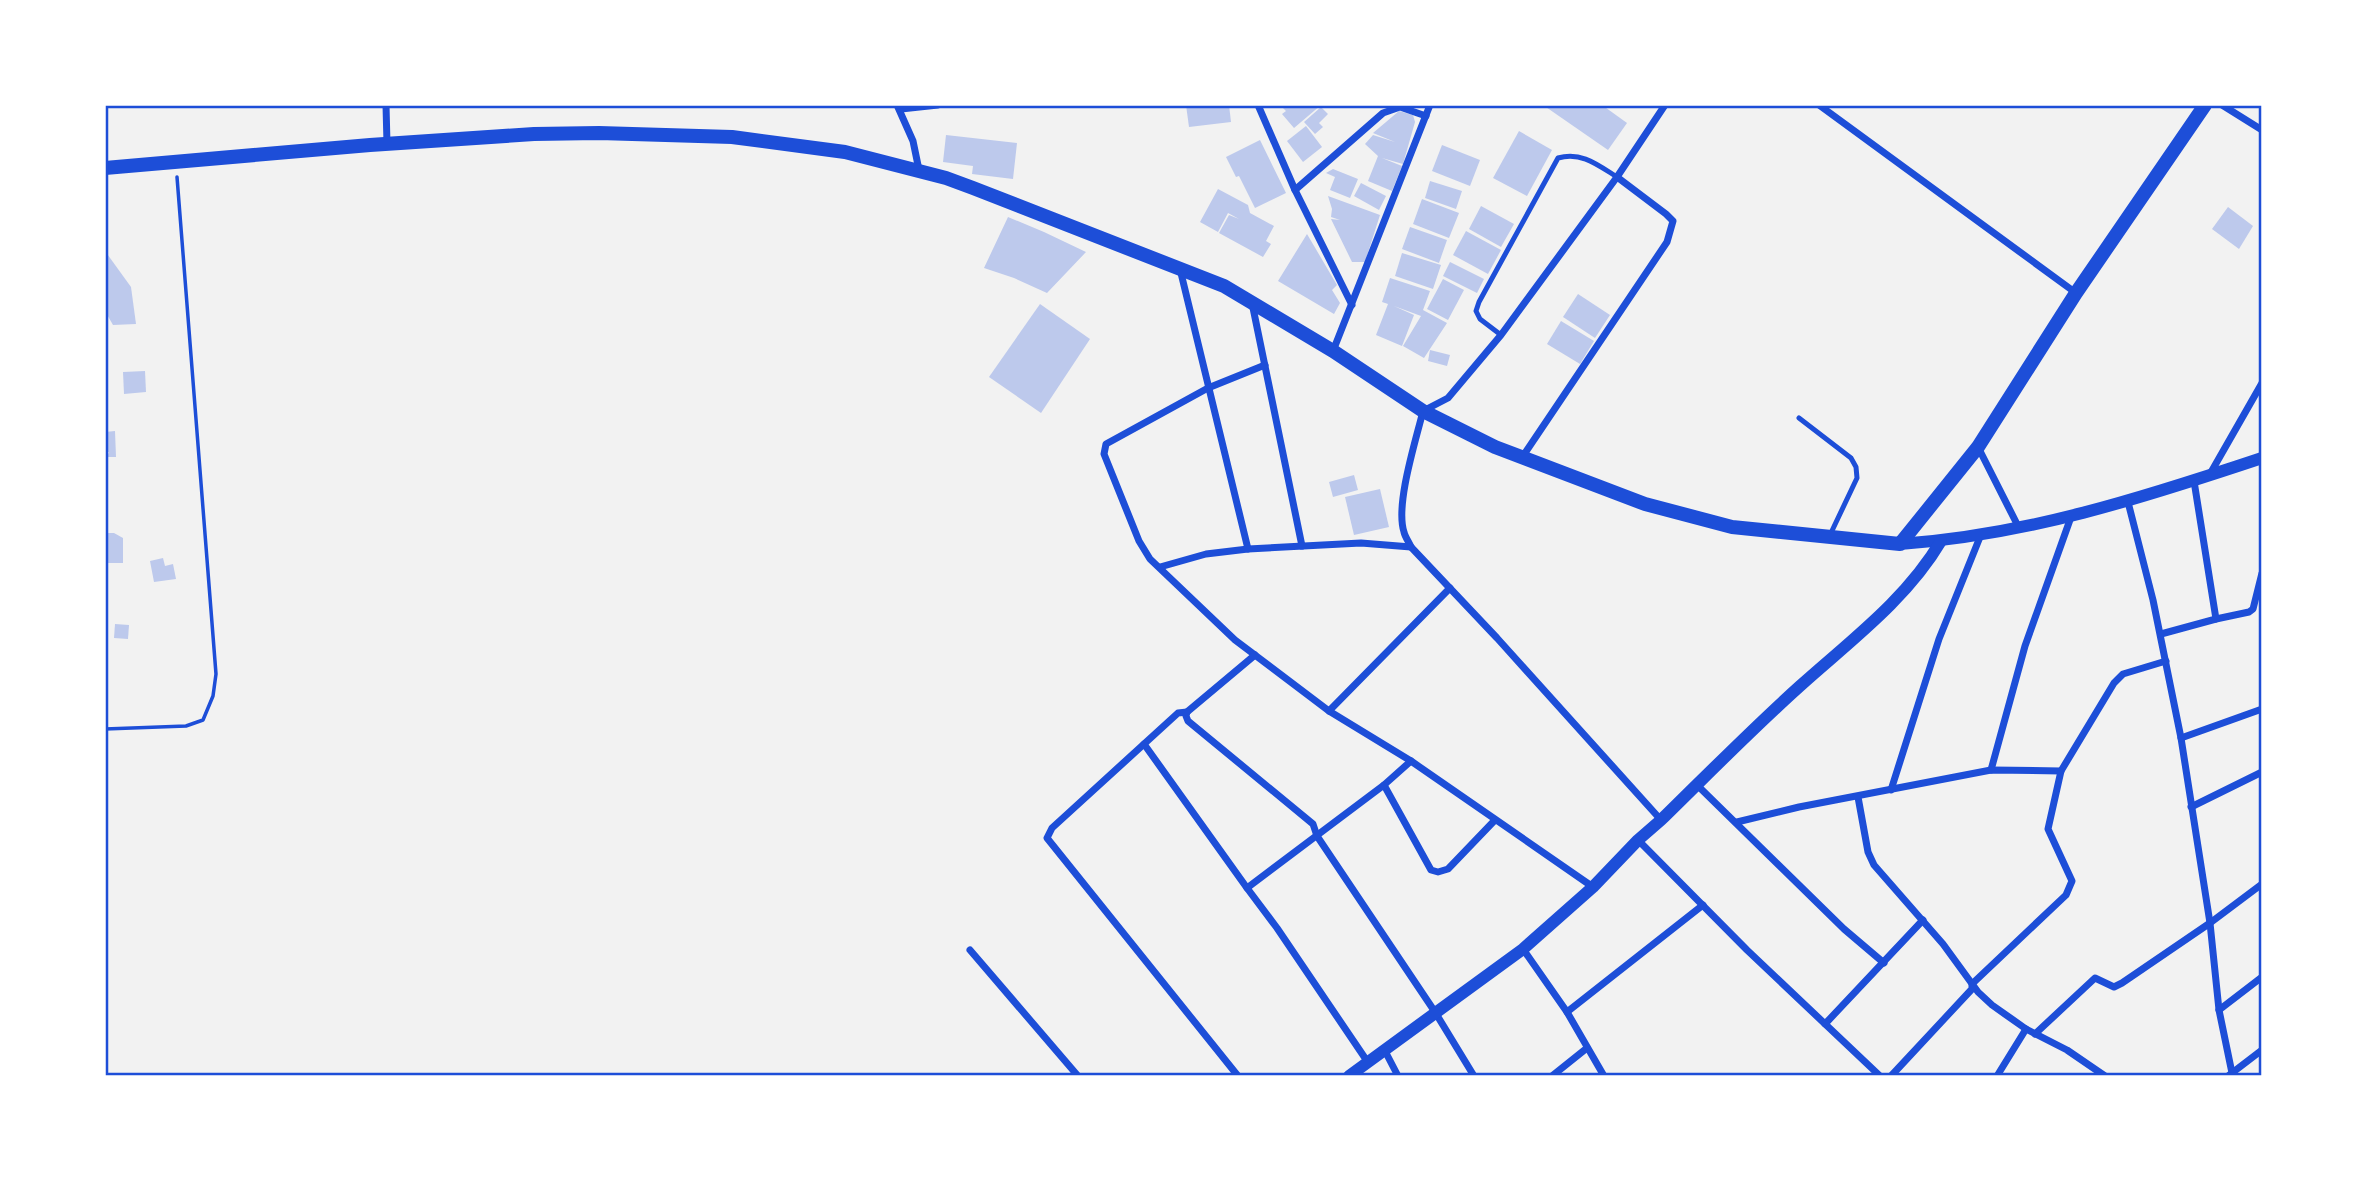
<svg xmlns="http://www.w3.org/2000/svg" width="2367" height="1181" font-family="Roboto,sans-serif">
  <style>
    .building { fill: #bdc9ec }
    .lines { fill: none; stroke-linecap: round; stroke-linejoin: round }
    .path { stroke: #1d4ed8; stroke-width: 3.5 }
    .service { stroke: #1d4ed8; stroke-width: 5 }
    .minor { stroke: #1d4ed8; stroke-width: 7 }
    .tertiary { stroke: #1d4ed8; stroke-width: 12 }
    .secondary { stroke: #1d4ed8; stroke-width: 14 }
    .neatline { fill: none; stroke: #1d4ed8; stroke-width: 2.5 }
  </style>
  <rect width="100%" height="100%" fill="#f2f2f2"/>
  <!-- building -->
  <g class="building">
    <path d="M 1186,105 L 1229,105 L 1231,122 L 1189,127 Z"/>
    <path d="M 1280,105 L 1321,105 L 1294,128 L 1282,114 L 1286,111 Z"/>
    <path d="M 1543,105 L 1602,105 L 1627,123 L 1608,150 Z"/>
    <path d="M 1321,107 L 1328,114 L 1319,123 L 1323,127 L 1315,134 L 1304,122 Z"/>
    <path d="M 1399,111 L 1413,115 L 1415,122 L 1403,164 L 1382,158 L 1402,166 L 1392,191 L 1368,181 L 1378,156 L 1365,144 L 1373,135 L 1395,142 L 1373,133 Z"/>
    <path d="M 1306,126 L 1322,147 L 1303,162 L 1287,141 Z"/>
    <path d="M 1519,131 L 1552,150 L 1527,196 L 1493,178 Z"/>
    <path d="M 946,135 L 1017,143 L 1013,179 L 972,174 L 973,166 L 943,162 Z"/>
    <path d="M 1260,140 L 1286,193 L 1255,208 L 1239,176 L 1236,177 L 1226,157 Z"/>
    <path d="M 1442,145 L 1480,160 L 1470,186 L 1432,171 Z"/>
    <path d="M 1333,169 L 1358,179 L 1350,198 L 1330,190 L 1335,177 L 1326,173 Z"/>
    <path d="M 1430,181 L 1462,191 L 1456,209 L 1425,198 Z"/>
    <path d="M 1361,183 L 1386,196 L 1379,210 L 1354,196 Z"/>
    <path d="M 1218,189 L 1248,205 L 1250,213 L 1274,226 L 1266,241 L 1271,244 L 1263,257 L 1219,233 L 1229,215 L 1239,219 L 1228,213 L 1218,232 L 1200,222 Z"/>
    <path d="M 1328,196 L 1380,215 L 1365,262 L 1352,262 L 1331,219 L 1340,220 L 1331,217 L 1332,209 Z"/>
    <path d="M 1422,199 L 1459,213 L 1449,238 L 1413,224 Z"/>
    <path d="M 1481,206 L 1514,224 L 1501,247 L 1469,229 Z"/>
    <path d="M 2228,207 L 2253,226 L 2239,249 L 2212,229 Z"/>
    <path d="M 1008,217 L 1044,232 L 1086,252 L 1047,293 L 1014,278 L 984,268 Z"/>
    <path d="M 1410,227 L 1447,240 L 1439,263 L 1402,249 Z"/>
    <path d="M 1466,231 L 1501,250 L 1488,274 L 1453,255 Z"/>
    <path d="M 1307,234 L 1337,285 L 1332,290 L 1340,303 L 1334,314 L 1278,281 Z"/>
    <path d="M 105,251 L 131,287 L 136,324 L 113,325 L 105,311 Z"/>
    <path d="M 1402,253 L 1441,265 L 1433,289 L 1395,276 Z"/>
    <path d="M 1450,262 L 1484,279 L 1477,293 L 1443,276 Z"/>
    <path d="M 1390,278 L 1430,291 L 1423,310 L 1447,323 L 1424,358 L 1403,346 L 1421,316 L 1394,306 L 1414,315 L 1402,346 L 1376,335 L 1388,304 L 1382,302 Z"/>
    <path d="M 1443,279 L 1464,290 L 1448,320 L 1427,309 Z"/>
    <path d="M 1578,294 L 1610,315 L 1595,338 L 1563,317 Z"/>
    <path d="M 1040,304 L 1090,339 L 1041,413 L 989,377 Z"/>
    <path d="M 1561,321 L 1594,341 L 1580,364 L 1547,344 Z"/>
    <path d="M 1430,350 L 1450,355 L 1447,366 L 1428,361 Z"/>
    <path d="M 145,371 L 146,392 L 124,394 L 123,372 Z"/>
    <path d="M 115,431 L 116,457 L 107,457 L 109,452 L 105,452 L 105,432 Z"/>
    <path d="M 1354,475 L 1358,490 L 1333,497 L 1329,482 Z"/>
    <path d="M 1380,489 L 1389,527 L 1354,535 L 1345,497 Z"/>
    <path d="M 105,533 L 114,533 L 123,538 L 123,563 L 105,563 Z"/>
    <path d="M 163,558 L 165,566 L 173,564 L 176,579 L 154,582 L 150,561 Z"/>
    <path d="M 115,624 L 129,625 L 128,639 L 114,638 Z"/>
  </g>
  <g class="lines">
    <!-- path -->
    <g class="path">
      <path d="M 105,507 L 106,507"/>
      <path d="M 105,729 L 186,726 L 203,720 L 213,696 L 216,674 L 177,177"/>
    </g>
    <!-- service -->
    <g class="service">
      <path d="M 1501,335 L 1480,319 L 1476,311 L 1479,302 L 1558,158 C 1581,151 1598,165 1617,177"/>
      <path d="M 1799,418 L 1851,458 L 1856,467 L 1857,478 L 1830,535"/>
    </g>
    <!-- minor -->
    <g class="minor">
      <path d="M 386,105 L 387,144"/>
      <path d="M 897,105 L 913,141 L 919,170"/>
      <path d="M 1258,105 L 1295,190 L 1352,305"/>
      <path d="M 1819,105 L 2076,293"/>
      <path d="M 2222,105 L 2262,130"/>
      <path d="M 901,109 L 938,105"/>
      <path d="M 1295,190 L 1383,113 L 1400,107 L 1426,116"/>
      <path d="M 1180,269 L 1248,549"/>
      <path d="M 1252,303 L 1302,546"/>
      <path d="M 1333,351 L 1430,105"/>
      <path d="M 1265,365 L 1208,388 L 1106,444 L 1104,454 L 1139,541 L 1150,559 L 1235,640 L 1329,711 L 1411,761 L 1593,887"/>
      <path d="M 1978,447 L 2019,528"/>
      <path d="M 1523,456 L 1667,242 L 1673,221 L 1666,214 L 1617,177"/>
      <path d="M 2210,474 L 2262,383"/>
      <path d="M 2128,502 L 2153,600 L 2181,738 L 2210,923 L 2219,1010 L 2232,1073"/>
      <path d="M 1160,567 L 1206,554 L 1248,549 L 1361,543 L 1411,547"/>
      <path d="M 2216,619 L 2249,612 L 2253,609 L 2262,573"/>
      <path d="M 2161,634 L 2216,619 L 2194,481"/>
      <path d="M 1255,655 L 1187,712 L 1186,716 L 1188,721 L 1313,824 L 1317,836 L 1435,1012 L 1474,1076"/>
      <path d="M 1329,711 L 1450,588"/>
      <path d="M 1187,712 L 1178,713 L 1052,828 L 1047,838 L 1238,1076"/>
      <path d="M 2181,738 L 2262,709"/>
      <path d="M 1144,744 L 1247,888"/>
      <path d="M 1991,770 L 2025,646 L 2071,517"/>
      <path d="M 1384,785 L 1431,870 L 1438,872 L 1448,869 L 1495,820"/>
      <path d="M 1697,785 L 1844,929 L 1884,963"/>
      <path d="M 1891,790 L 1939,639 L 1980,537"/>
      <path d="M 1858,797 L 1868,852 L 1874,865 L 1943,944 L 1978,992 L 1992,1005 L 2026,1029 L 2067,1050 L 2105,1076"/>
      <path d="M 2191,807 L 2262,772"/>
      <path d="M 1661,820 L 1497,638 L 1411,547 C 1409,542 1405,537 1404,532 C 1395,505 1416,440 1423,411 L 1448,398 L 1501,335 L 1617,177 L 1665,105"/>
      <path d="M 1737,822 L 1799,807 L 1991,770 L 2061,771"/>
      <path d="M 1638,840 L 1747,950 L 1880,1076"/>
      <path d="M 1523,949 L 1567,1012 L 1604,1076"/>
      <path d="M 970,950 L 1078,1076"/>
      <path d="M 2219,1010 L 2262,977"/>
      <path d="M 1567,1012 L 1703,905"/>
      <path d="M 1825,1024 L 1923,920"/>
      <path d="M 2035,1034 L 2095,978 L 2114,987 L 2122,983 L 2210,923 L 2262,884"/>
      <path d="M 1385,1051 L 1398,1076"/>
      <path d="M 1367,1061 L 1277,928 L 1247,888 L 1384,785 L 1411,761"/>
      <path d="M 1552,1076 L 1587,1048"/>
      <path d="M 1891,1076 L 1972,989 L 1972,984 L 2066,895 L 2072,881 L 2048,829 L 2061,771 L 2114,683 L 2123,674 L 2166,661"/>
      <path d="M 1997,1076 L 2026,1029"/>
      <path d="M 2228,1076 L 2262,1050"/>
    </g>
    <!-- tertiary -->
    <g class="tertiary">
      <path d="M 1900,544 C 2027,535 2142,498 2262,458"/>
      <path d="M 1349,1076 L 1523,949 L 1593,887 L 1638,840 L 1661,820 C 1707,775 1752,729 1800,686 C 1850,641 1906,600 1941,541"/>
    </g>
    <!-- secondary -->
    <path class="secondary" d="M 105,168 L 370,145 L 534,134 L 599,133 L 732,137 L 845,152 L 946,178 L 973,188 L 1224,286 L 1333,351 L 1423,411 L 1495,447 L 1645,504 L 1732,527 L 1900,544 L 1978,447 L 2076,293 L 2205,105"/>
  </g>
  <!-- border -->
  <rect width="2367" height="1181" fill="none" stroke="#ffffff" stroke-width="214"/>
  <rect x="107" y="107" width="2153" height="967" class="neatline"/>
</svg>
